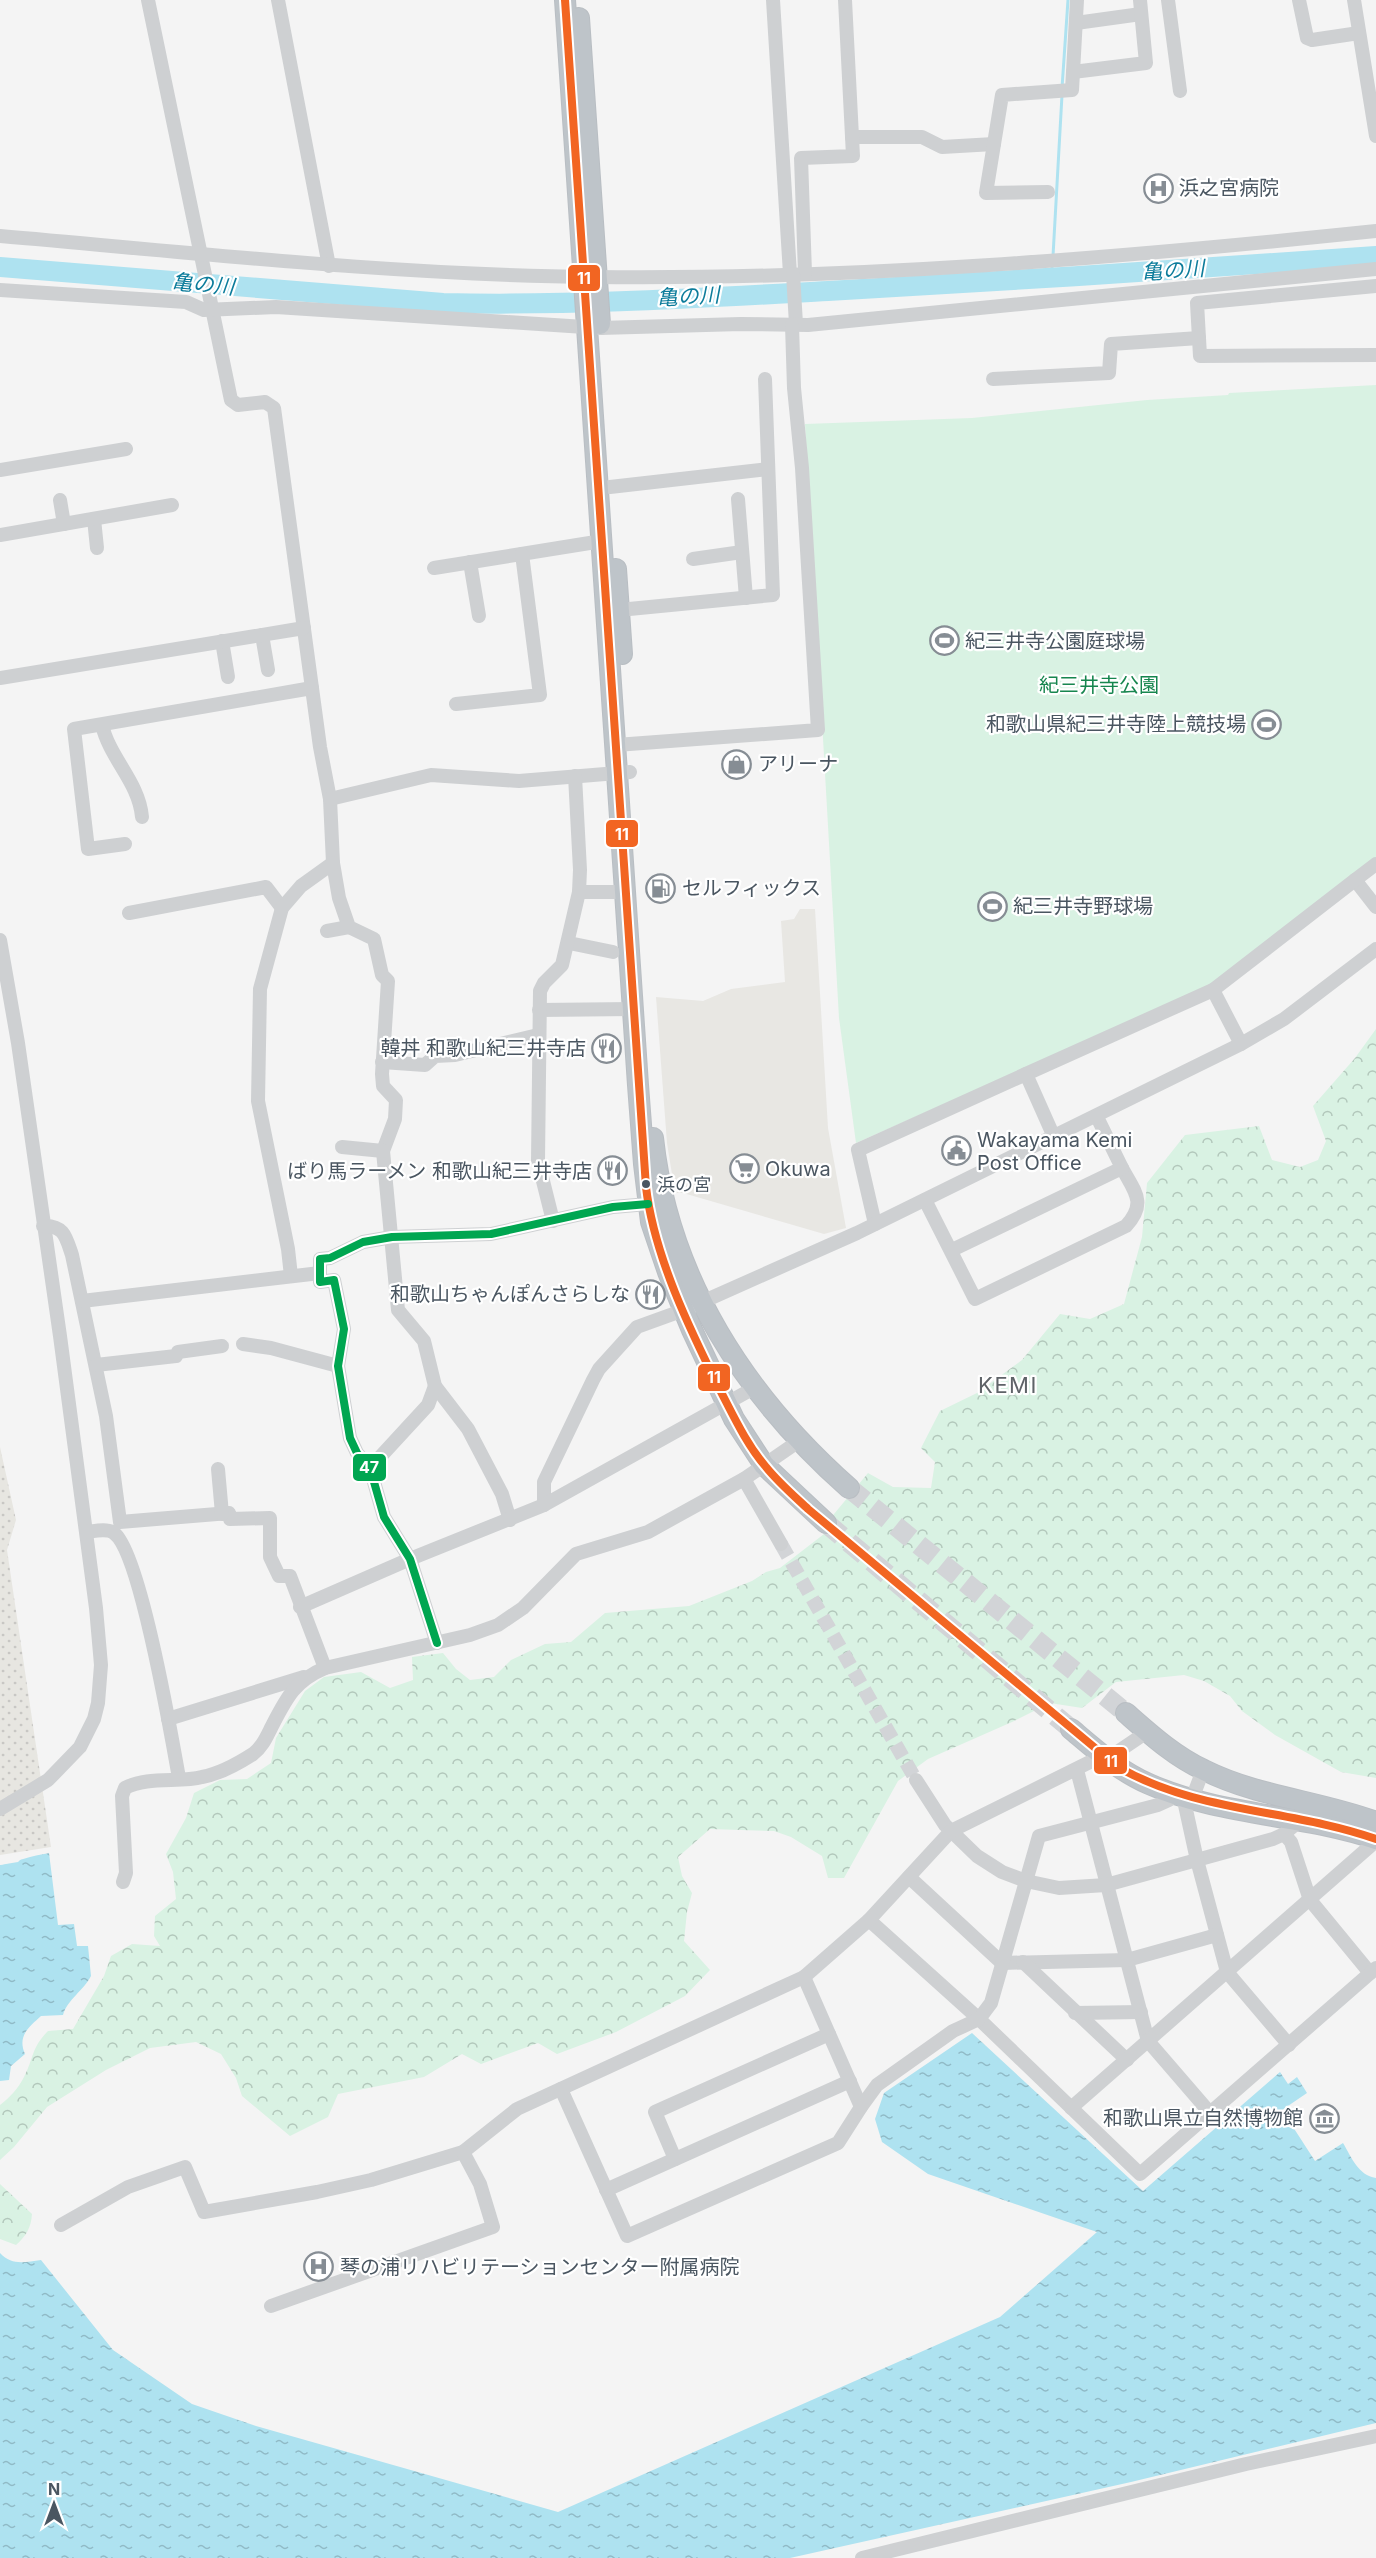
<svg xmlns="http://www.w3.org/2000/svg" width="1376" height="2558" font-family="Inter,'Noto Sans JP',sans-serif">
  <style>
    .commercial { fill: #e8e7e3 }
    .forest { fill: url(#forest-crowns) }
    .sand { fill: url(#sand-dots) }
    .park { fill: #d9f2e3 }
    .water { fill: url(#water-ripples) }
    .pier { fill: #f4f4f4 }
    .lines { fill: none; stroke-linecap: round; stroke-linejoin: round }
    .stream { stroke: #aee2f0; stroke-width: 3 }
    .river { stroke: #aee2f0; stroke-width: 20 }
    .minor-tunnel { stroke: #d2d4d7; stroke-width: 14; stroke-dasharray: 14 7; stroke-linecap: butt }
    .highway-tunnel { stroke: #d2d4d7; stroke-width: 20; stroke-dasharray: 20 10; stroke-linecap: butt }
    .highway-casing { stroke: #b9bec3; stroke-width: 22 }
    .minor { stroke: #ced0d2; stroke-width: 14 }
    .highway { stroke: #bec4c9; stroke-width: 20 }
    .bus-1-casing { stroke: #fff; stroke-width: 12 }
    .bus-2-casing { stroke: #fff; stroke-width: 12 }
    .bus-1 { stroke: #f26522; stroke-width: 8 }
    .bus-2 { stroke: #00a651; stroke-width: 8 }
    .bus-dot { fill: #4a5661; stroke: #fff; stroke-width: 2 }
    .labels { text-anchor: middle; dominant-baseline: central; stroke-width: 4.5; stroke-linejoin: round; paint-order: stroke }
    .bus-label { font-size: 18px; fill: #4a5661; stroke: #fff; text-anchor: start }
    .poi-label { font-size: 20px; fill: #4a5661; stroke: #fff; text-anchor: start }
    .park-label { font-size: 20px; fill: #17864f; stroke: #fff }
    .water-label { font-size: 21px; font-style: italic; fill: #0c7c9b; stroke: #fff }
    .quarter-label { font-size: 22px; letter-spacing: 1.5px; fill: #5f6368; stroke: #fff }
    .line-badge { stroke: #fff; stroke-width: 2 }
    .badge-label { font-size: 16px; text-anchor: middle; font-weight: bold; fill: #fff }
  </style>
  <defs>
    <pattern id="forest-crowns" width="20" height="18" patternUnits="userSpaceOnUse" patternTransform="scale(1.5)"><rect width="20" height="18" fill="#d9f2e3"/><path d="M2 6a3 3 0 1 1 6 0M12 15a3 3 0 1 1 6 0" fill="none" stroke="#b2c7bb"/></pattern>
    <pattern id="sand-dots" width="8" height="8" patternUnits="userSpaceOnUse" patternTransform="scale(1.5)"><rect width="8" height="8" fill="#e7e6e1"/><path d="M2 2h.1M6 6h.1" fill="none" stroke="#c8c7c4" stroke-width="1.8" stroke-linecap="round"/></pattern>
    <pattern id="water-ripples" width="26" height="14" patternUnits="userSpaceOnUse" patternTransform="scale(1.5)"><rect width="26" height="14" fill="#aee2f0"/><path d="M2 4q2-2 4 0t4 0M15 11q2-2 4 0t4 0" fill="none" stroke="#90bac6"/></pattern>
  </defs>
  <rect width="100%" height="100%" fill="#f4f4f4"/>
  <!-- commercial -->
  <path class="commercial" d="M 800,909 L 815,909 L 828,1128 L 846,1228 L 824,1234 L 683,1193 L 675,1193 L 667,1143 L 656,997 L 703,1001 L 731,989 L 785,982 L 781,921 L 794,919 Z"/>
  <!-- forest -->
  <g class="forest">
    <path d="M 1376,1029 L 1376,1778 L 1341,1772 L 1275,1735 L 1242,1711 L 1230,1696 L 1204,1681 L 1184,1675 L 1116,1682 L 1082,1708 L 1050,1703 L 1012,1722 L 928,1759 L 898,1781 L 844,1878 L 828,1878 L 822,1856 L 791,1837 L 774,1831 L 710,1829 L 678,1857 L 682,1876 L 692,1893 L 687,1912 L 684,1941 L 710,1970 L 685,1996 L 616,2032 L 557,2054 L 538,2043 L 481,2064 L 462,2054 L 424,2077 L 338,2094 L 328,2117 L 290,2136 L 242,2096 L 236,2078 L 221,2054 L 196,2042 L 150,2048 L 106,2070 L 47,2107 L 14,2147 L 0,2160 L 0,2105 C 10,2097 18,2089 24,2077 C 34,2058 31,2048 48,2031 L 73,2029 L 104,1976 L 111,1956 L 132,1944 L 160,1946 L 154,1936 L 155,1916 L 176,1899 L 173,1872 L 166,1854 L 186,1818 L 194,1793 L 220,1780 L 247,1779 L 271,1763 L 276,1738 L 305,1691 L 324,1677 L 361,1672 L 390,1688 L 413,1680 L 412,1657 L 443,1653 L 456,1669 L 470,1680 L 494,1677 L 511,1660 L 545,1644 L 571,1642 L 605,1613 L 689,1606 L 752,1581 L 766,1572 L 780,1568 L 824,1534 L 834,1514 L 868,1473 L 893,1487 L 931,1488 L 935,1462 L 921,1448 L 940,1411 L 977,1393 L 1022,1360 L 1060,1314 L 1090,1319 L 1124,1304 L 1142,1237 L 1147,1183 L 1185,1135 L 1259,1126 L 1272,1160 L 1300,1167 L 1318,1160 L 1326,1141 L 1313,1106 L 1355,1058 Z"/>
    <path d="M 0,2184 L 32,2214 C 31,2228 26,2236 16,2245 L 0,2239 Z"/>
  </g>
  <!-- sand -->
  <path class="sand" d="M 0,1447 L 16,1520 L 7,1550 L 51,1847 L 0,1855 Z"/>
  <!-- park -->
  <path class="park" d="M 1376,385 L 1376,859 L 1223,976 L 1200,991 L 856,1143 L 839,1018 L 805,424 L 972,418 L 1147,400 L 1228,395 L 1229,393 Z"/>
  <!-- water -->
  <g class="water">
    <path d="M 49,1853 L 58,1925 L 74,1924 L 77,1946 L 88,1946 L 91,1976 C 84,1990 67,2000 63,2015 L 41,2016 C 29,2027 17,2036 25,2054 L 11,2066 L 9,2080 L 0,2081 L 0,1865 C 17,1861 31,1856 49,1853 Z"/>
    <path d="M 972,2033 L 1143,2191 L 1280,2072 L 1288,2084 L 1297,2077 L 1307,2093 L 1282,2110 L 1315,2161 L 1343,2143 C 1352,2158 1358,2175 1376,2178 L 1376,2423 L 1131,2482 L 790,2558 L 0,2558 L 0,2253 C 12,2266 25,2262 41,2260 L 113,2350 L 192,2404 L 256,2426 L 558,2512 L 1000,2317 L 1097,2232 L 928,2174 L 882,2142 L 875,2119 L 884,2093 Z"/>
  </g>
  <!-- pier -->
  <path class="pier" d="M 48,1850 L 49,1853 L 24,1856 L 18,1862 L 0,1865 L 0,1862 L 16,1859 L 23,1854 Z"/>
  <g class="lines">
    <!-- stream -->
    <g class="stream">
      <path d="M 1062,88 L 1068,0"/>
      <path d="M 1053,256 L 1062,95"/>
      <path d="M 1052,278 L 1052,265"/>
    </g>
    <!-- river -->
    <path class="river" d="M 0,267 L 443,303 C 572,306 700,298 828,291 C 1011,281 1193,269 1376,256"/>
    <!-- minor-tunnel -->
    <path class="minor-tunnel" d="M 781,1544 L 916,1780"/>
    <!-- highway-tunnel -->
    <g class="highway-tunnel">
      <path d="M 849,1488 L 1126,1713"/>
      <path d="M 826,1523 L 1071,1729"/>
    </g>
    <defs>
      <g id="highway">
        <path d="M 565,0 L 638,1085 L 644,1164 L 651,1222 L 668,1272 L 692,1330 L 734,1419 L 764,1465 L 826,1523"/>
        <path d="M 579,18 L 600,324"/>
        <path d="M 616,569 L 622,654"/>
        <path d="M 653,1138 C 668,1279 746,1397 849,1488"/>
        <path d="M 1126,1713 C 1150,1734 1174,1756 1204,1770 C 1258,1797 1320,1801 1376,1822"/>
        <path d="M 1071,1729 C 1096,1750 1119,1771 1149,1784 C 1220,1816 1303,1814 1376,1839"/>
      </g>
    </defs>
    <!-- highway casing -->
    <use href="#highway" class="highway-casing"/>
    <!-- minor -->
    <g class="minor">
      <path d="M 148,0 L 231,400 L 238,405 L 265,402 L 274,408 L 320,747 L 330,799 L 333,863 L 339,898 L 349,927 L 374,939 L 382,975 L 388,981 L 382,1074 L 383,1086 L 396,1100 L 395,1119 L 383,1151 L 398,1310 L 424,1341 L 435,1386 L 468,1429 L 502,1494 L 510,1520"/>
      <path d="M 278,0 L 329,266"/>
      <path d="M 773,0 L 790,274"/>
      <path d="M 1168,0 L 1180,91"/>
      <path d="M 1299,0 L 1307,38 L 1312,40 L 1359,33"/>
      <path d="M 1354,0 L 1376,136"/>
      <path d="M 1076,23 L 1141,14"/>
      <path d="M 1073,72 L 1146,63 L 1140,0"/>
      <path d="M 852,137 L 922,137 L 942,147 L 994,144"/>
      <path d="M 1048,192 L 986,193 L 1002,95 L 1072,90 L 1077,0"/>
      <path d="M 0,236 C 198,253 395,275 594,277 C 855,280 1117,258 1376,231"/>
      <path d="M 805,273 L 801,158 L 853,156 L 845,0"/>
      <path d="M 793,274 L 796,324"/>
      <path d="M 1376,286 L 1197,303 L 1200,356 L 1376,355"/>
      <path d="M 0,290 L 186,302 L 204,310 L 276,307 L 600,328 L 741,324 L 808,325 L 1376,269"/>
      <path d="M 993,379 L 1109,373 L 1111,344 L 1199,338"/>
      <path d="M 0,470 L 126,449"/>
      <path d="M 610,487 L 768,469"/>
      <path d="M 738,499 L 746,598"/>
      <path d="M 60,500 L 64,524"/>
      <path d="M 94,519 L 97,548"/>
      <path d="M 0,535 L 172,505"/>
      <path d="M 693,559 L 742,552"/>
      <path d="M 470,562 L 479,616"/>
      <path d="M 434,568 L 602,541"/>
      <path d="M 619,610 L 773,595 L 765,379"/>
      <path d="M 262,635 L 268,670"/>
      <path d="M 222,641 L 228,677"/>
      <path d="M 0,678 L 304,628"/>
      <path d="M 456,704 L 540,695 L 522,554"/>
      <path d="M 102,725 C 110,759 139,782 142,817"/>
      <path d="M 616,745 L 818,730 L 802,468 L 794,388 L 792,325"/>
      <path d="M 330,799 L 431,775 L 519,781 L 630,772"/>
      <path d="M 125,844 L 88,849 L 74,729 L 312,688"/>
      <path d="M 1376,864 L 1355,880 L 1376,907"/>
      <path d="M 579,892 L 625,892"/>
      <path d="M 129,913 L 266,887 L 282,908"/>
      <path d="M 327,931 L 349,927"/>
      <path d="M 0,940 L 18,1043 L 60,1336 L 96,1608 L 101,1665 L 98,1703 L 94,1719 L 80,1747 L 48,1780 L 0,1809"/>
      <path d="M 569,943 L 613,952"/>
      <path d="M 1213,990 L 1355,880"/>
      <path d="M 539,1010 L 633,1009"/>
      <path d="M 382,1062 L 425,1065 L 435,1056 L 455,1055 L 538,1035"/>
      <path d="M 1026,1074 L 1213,990 L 1241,1044"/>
      <path d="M 342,1147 L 383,1151"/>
      <path d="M 925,1200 L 975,1299 L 1126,1226 C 1147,1203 1135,1192 1122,1168"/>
      <path d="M 553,1221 L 538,1161 L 540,991 L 544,983 L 562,965 L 579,892 L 580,870 L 575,776"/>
      <path d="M 875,1224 L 858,1150 L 1026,1074 L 1054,1137"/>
      <path d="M 43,1226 C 64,1225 66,1237 72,1255 L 106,1416 L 120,1522 L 229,1513 L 230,1519 L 270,1518 L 270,1557 L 279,1576 L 290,1576 L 325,1668"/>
      <path d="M 952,1250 L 1122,1168 L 1097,1117"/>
      <path d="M 291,1276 L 288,1249 L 258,1101 L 260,989 L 282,908 L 301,886 L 333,863"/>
      <path d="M 82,1301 L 320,1273"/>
      <path d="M 243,1344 L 271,1348 L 338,1366"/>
      <path d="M 96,1365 L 176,1356 L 178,1352 L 222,1346"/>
      <path d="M 370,1468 L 428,1405 L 435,1386"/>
      <path d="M 218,1469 L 222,1514"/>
      <path d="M 744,1479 L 781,1544"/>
      <path d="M 544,1505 L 544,1482 L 593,1380 L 599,1369 L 637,1327 L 684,1310 L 857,1233 L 1241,1044 L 1284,1019 L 1376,949"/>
      <path d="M 87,1532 C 95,1531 107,1528 114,1533 C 140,1552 172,1739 179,1778"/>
      <path d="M 300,1607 L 410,1559 L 544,1505 L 754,1388"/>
      <path d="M 437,1643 L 410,1559 L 384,1517 L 370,1468 L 357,1453 L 350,1438 L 338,1366 L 344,1329 L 334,1280 L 320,1282 L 320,1259 L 330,1258 L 363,1242 L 392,1237 L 491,1234 L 613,1207 L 648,1204"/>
      <path d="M 168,1719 L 304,1677"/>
      <path d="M 1107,1759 L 1147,1732"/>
      <path d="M 1077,1770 L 1148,2041 L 1211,2114"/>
      <path d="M 916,1780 L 945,1825 L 977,1856 L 1002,1872 L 1026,1881 L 1059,1888 L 1106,1885 L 1273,1839 L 1284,1834 L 1303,1818"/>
      <path d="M 1183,1796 L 1197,1860 L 1227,1972 L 1289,2045"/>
      <path d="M 1192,1799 L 1203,1770"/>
      <path d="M 1284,1834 L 1291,1842 L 1310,1900 L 1370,1973"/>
      <path d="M 909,1877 L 1002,1963 L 1127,1960 L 1217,1935"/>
      <path d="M 123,1882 L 126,1873 L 122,1796 L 125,1788 C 147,1776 180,1783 202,1777 C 219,1774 239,1763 253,1754 C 262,1747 266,1738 271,1728 C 286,1699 294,1681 325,1668 L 470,1635 L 498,1625 L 523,1608 L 576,1554 L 648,1532 L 744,1479 L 799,1441"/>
      <path d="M 869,1920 L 979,2019 L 1140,2174 L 1376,1968"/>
      <path d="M 1023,1962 L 1127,2060"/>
      <path d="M 1075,2013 L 1141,2012"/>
      <path d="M 561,2089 L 627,2236 L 838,2143 L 861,2107 L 829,2034"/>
      <path d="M 861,2107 L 877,2085 L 953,2031 L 979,2019 L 991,2003 L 1039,1836 L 1158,1805 L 1169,1800 L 1172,1793"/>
      <path d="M 1071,2108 L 1376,1841"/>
      <path d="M 675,2159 L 655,2112 L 829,2034 L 804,1977"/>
      <path d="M 606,2190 L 850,2081"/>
      <path d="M 61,2225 L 128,2187 L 185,2167 L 204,2212 L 317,2192 L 371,2180 L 463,2152 L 517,2109 L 804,1977 L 869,1920 L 951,1831 L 1102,1756"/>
      <path d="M 271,2306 L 493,2227 L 480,2184 L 463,2152"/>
      <path d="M 862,2558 L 1246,2464 L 1376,2436"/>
    </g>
    <!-- highway -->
    <use href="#highway" class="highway"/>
    <defs>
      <path id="bus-1" d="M 565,0 L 646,1187 C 654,1256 690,1330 721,1392 C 734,1417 747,1445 766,1467 C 778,1482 793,1495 808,1509 L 1118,1767 C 1198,1813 1291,1809 1376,1839"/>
      <path id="bus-2" d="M 437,1643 L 410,1559 L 384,1517 L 370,1468 L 357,1453 L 350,1438 L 338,1366 L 344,1329 L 334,1280 L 320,1282 L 320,1259 L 330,1258 L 363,1242 L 392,1237 L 491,1234 L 613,1207 L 648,1204"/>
    </defs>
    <!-- bus-1 casing -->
    <use href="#bus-1" class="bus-1-casing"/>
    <!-- bus-2 casing -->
    <use href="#bus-2" class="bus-2-casing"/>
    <!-- bus-1 -->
    <use href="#bus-1" class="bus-1"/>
    <!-- bus-2 -->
    <use href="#bus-2" class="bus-2"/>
  </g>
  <!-- icons -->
  <defs>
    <symbol id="hospital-ring" viewBox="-11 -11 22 22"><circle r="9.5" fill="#fff" stroke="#868d94" stroke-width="1.5"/><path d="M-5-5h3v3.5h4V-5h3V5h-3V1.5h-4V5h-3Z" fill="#868d94"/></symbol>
    <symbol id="stadium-ring" viewBox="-11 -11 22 22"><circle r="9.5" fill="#fff" stroke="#868d94" stroke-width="1.5"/><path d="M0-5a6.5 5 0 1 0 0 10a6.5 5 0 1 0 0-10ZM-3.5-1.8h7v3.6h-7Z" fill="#868d94"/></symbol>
    <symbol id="shop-ring" viewBox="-11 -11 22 22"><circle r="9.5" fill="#fff" stroke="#868d94" stroke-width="1.5"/><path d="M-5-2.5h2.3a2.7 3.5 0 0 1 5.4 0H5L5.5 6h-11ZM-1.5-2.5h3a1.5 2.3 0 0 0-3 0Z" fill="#868d94"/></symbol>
    <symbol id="fuel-ring" viewBox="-11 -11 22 22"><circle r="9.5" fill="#fff" stroke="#868d94" stroke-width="1.5"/><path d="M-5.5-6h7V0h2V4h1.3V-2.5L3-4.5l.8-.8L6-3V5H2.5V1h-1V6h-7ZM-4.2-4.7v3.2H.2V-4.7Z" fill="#868d94"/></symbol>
    <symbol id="restaurant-ring" viewBox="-11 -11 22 22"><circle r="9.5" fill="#fff" stroke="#868d94" stroke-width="1.5"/><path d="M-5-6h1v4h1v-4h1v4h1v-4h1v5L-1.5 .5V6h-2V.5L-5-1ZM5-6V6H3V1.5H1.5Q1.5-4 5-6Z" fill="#868d94"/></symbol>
    <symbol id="civic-ring" viewBox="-11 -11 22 22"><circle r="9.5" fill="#fff" stroke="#868d94" stroke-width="1.5"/><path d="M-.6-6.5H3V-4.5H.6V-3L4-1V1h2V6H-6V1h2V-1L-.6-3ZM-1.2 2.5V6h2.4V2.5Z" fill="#868d94"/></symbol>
    <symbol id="supermarket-ring" viewBox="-11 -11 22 22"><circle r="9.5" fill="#fff" stroke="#868d94" stroke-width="1.5"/><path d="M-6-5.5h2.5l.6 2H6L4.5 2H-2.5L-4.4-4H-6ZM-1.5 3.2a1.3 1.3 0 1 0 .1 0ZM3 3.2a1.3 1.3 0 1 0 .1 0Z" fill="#868d94"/></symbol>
    <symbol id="museum-ring" viewBox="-11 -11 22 22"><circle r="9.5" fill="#fff" stroke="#868d94" stroke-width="1.5"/><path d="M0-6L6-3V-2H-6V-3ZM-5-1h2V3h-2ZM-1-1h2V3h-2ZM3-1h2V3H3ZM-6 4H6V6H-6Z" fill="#868d94"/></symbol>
  </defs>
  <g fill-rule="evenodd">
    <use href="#hospital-ring" x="1142" y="172" width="33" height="33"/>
    <use href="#stadium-ring" x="928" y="624" width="33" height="33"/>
    <use href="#stadium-ring" x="1250" y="708" width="33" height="33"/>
    <use href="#shop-ring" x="720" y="748" width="33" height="33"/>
    <use href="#fuel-ring" x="644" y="872" width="33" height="33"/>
    <use href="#stadium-ring" x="976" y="890" width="33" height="33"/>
    <use href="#restaurant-ring" x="590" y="1032" width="33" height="33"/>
    <use href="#civic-ring" x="940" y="1134" width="33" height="33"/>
    <use href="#supermarket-ring" x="728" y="1152" width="33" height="33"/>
    <use href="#restaurant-ring" x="596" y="1154" width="33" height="33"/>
    <use href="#restaurant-ring" x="634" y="1278" width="33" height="33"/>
    <use href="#museum-ring" x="1308" y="2102" width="33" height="33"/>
    <use href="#hospital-ring" x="302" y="2250" width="33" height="33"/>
  </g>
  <!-- markers -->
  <circle class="bus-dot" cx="646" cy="1184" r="5"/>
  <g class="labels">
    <!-- bus labels -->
    <g class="bus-label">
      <text x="657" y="1184">浜の宮</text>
    </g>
    <!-- poi labels -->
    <g class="poi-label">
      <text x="1179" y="188">浜之宮病院</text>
      <text x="965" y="641">紀三井寺公園庭球場</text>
      <text x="1246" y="724" text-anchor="end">和歌山県紀三井寺陸上競技場</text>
      <text x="758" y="764">アリーナ</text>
      <text x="682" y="888">セルフィックス</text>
      <text x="1013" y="906">紀三井寺野球場</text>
      <text x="586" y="1048" text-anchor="end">韓丼 和歌山紀三井寺店</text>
      <text x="977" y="1140">Wakayama Kemi<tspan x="977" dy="23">Post Office</tspan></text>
      <text x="765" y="1169">Okuwa</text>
      <text x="592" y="1171" text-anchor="end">ばり馬ラーメン 和歌山紀三井寺店</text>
      <text x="630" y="1294" text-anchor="end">和歌山ちゃんぽんさらしな</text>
      <text x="1303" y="2118" text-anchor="end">和歌山県立自然博物館</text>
      <text x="340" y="2267">琴の浦リハビリテーションセンター附属病院</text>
    </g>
    <!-- park labels -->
    <g class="park-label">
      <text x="1099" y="685">紀三井寺公園</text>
    </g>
    <!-- water labels -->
    <g class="water-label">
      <text transform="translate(1173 270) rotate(-4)">亀の川</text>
      <text transform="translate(203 284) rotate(5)">亀の川</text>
      <text transform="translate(688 296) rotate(-3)">亀の川</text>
    </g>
    <!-- quarter labels -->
    <g class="quarter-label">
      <text x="1008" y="1385">KEMI</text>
    </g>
  </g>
  <g class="line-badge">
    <rect x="567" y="264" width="34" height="28" rx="6" fill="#f26522"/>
    <rect x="605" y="819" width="34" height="29" rx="6" fill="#f26522"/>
    <rect x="697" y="1363" width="34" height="29" rx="6" fill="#f26522"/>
    <rect x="352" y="1453" width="35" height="29" rx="6" fill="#00a651"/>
    <rect x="1093" y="1746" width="35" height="29" rx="6" fill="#f26522"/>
  </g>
  <g class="badge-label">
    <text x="584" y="284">11</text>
    <text x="622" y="840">11</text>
    <text x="714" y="1383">11</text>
    <text x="369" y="1473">47</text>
    <text x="1111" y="1767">11</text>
  </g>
  <!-- north arrow -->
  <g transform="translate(54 2504)" stroke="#ffffff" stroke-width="4.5" paint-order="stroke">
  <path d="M0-4.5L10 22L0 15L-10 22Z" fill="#4a5661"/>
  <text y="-9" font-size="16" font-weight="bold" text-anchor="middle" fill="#4a5661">N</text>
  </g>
</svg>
